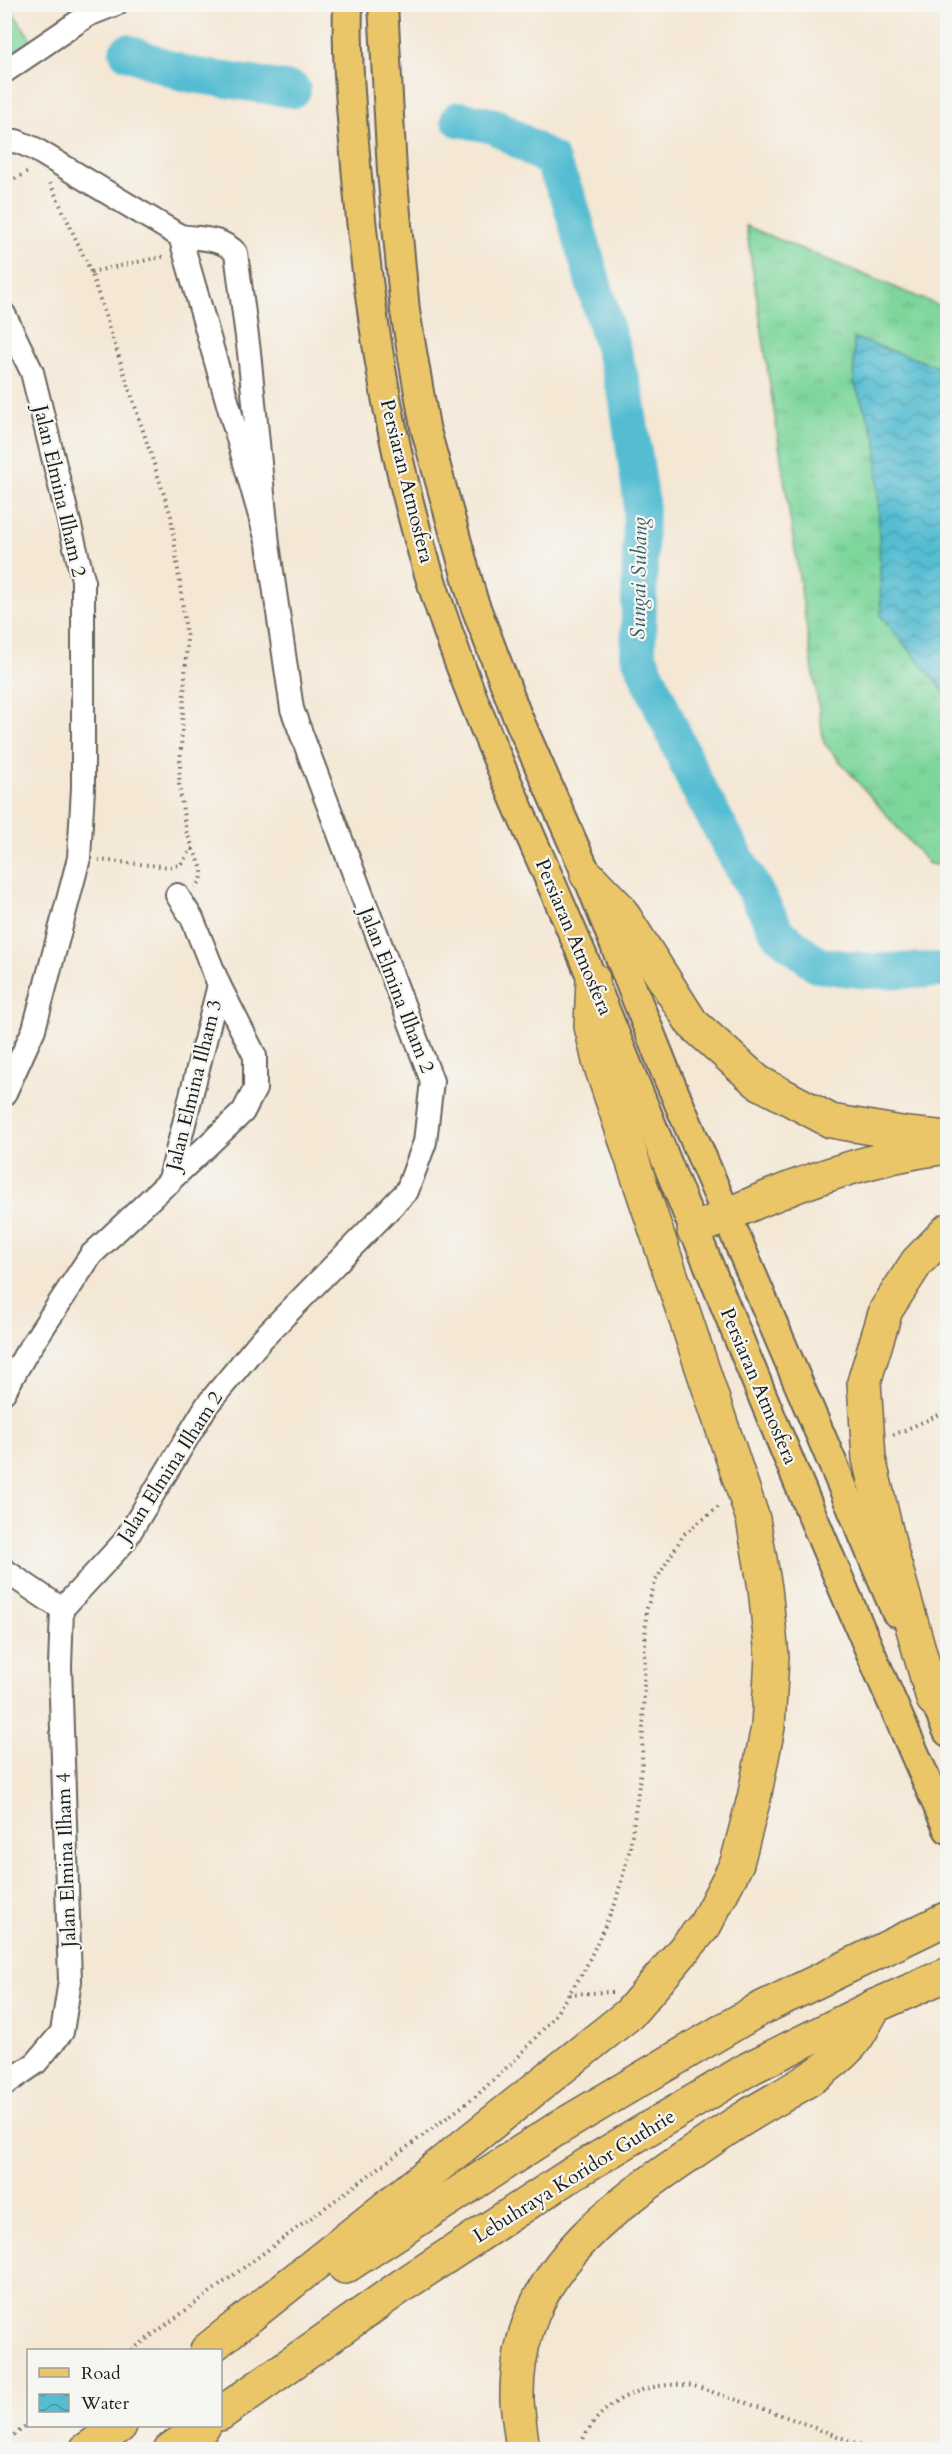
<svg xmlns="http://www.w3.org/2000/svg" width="952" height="2454" font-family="Cardo,serif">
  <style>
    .grass { fill: url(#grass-tufts); stroke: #4c795c; stroke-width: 1.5 }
    .park { fill: #7dd69b; stroke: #4c795c; stroke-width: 1.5 }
    .water { fill: url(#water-waves); stroke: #386c77; stroke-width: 1.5 }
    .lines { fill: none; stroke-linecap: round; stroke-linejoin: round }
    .river { stroke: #55bdd2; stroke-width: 36 }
    .minor-casing { stroke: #68635c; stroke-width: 26 }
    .major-casing { stroke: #68635c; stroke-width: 32 }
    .highway-casing { stroke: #68635c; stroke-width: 36 }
    .path { stroke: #68635c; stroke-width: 4; stroke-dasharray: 1.5 4.5; stroke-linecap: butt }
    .minor { stroke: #fff; stroke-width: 22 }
    .major { stroke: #ebc669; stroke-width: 28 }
    .highway { stroke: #ebc669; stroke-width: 33 }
    .labels { text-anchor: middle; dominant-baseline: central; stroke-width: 4.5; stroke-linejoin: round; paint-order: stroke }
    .street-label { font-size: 20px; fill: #1c1c1c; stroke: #f6f6f2 }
    .water-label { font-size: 21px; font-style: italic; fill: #335c65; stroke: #f6f6f2 }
  </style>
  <defs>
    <pattern id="grass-tufts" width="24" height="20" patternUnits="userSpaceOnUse" patternTransform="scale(1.5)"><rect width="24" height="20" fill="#7dd69b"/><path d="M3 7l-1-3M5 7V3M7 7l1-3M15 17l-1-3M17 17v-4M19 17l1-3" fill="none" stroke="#6bb785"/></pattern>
    <pattern id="water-waves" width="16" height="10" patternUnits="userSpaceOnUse" patternTransform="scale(1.5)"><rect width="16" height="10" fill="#55bdd2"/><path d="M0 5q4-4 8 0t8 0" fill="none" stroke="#4699aa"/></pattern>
  </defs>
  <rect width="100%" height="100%" fill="#f6f6f2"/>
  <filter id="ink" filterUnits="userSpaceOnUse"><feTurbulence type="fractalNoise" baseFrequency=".0167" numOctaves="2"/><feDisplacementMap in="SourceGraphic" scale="12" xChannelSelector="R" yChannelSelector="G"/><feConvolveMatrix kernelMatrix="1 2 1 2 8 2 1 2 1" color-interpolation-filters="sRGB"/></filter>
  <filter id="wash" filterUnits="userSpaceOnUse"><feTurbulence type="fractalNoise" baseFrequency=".008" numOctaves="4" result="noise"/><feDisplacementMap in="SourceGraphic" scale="24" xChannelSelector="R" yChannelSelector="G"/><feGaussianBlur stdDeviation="1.35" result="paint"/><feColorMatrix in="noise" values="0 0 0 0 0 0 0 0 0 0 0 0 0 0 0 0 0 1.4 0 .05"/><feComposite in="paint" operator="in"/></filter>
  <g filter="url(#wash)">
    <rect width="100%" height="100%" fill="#f4e7d4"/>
    <!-- grass -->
    <path class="grass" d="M 746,226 L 947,309 L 947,866 L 929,864 L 824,743 Z"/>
    <!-- park -->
    <path class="park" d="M 7,4 L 31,39 L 5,59 L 4,5 Z"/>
    <!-- water -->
    <path class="water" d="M 854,338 L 939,367 L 947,377 L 947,695 L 881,616 L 877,441 L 854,382 Z"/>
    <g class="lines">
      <!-- river -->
      <g class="river">
        <path d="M 127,52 L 185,74 L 293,90"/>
        <path d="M 459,119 L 495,126 L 551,160 L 569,199 L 626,395 L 641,499 L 638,654 L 696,784 L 778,933 L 818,965 L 870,971 L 948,970"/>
      </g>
    </g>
  </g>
  <g filter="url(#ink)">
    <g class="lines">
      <defs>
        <g id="minor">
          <path d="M 4,72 L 88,15 L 116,4"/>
          <path d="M 4,142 L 16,141 L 33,148 L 180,236"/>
          <path d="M 4,314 L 32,372 L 83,579 L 83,788 L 79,858 L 34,1029 L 4,1095"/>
          <path d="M 169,1183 L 219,985"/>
          <path d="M 4,1392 L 25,1355 L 91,1255 L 243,1112 L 255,1089 L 255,1056 L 219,985 L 192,918 L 177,895"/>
          <path d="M 4,1570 L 62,1609"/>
          <path d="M 62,1609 L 124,1542 L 207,1405 L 261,1340 L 407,1191 L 425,1142 L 432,1081 L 292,709 L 268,544 L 249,352 L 236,253 C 221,237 200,239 180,236 L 268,544"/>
          <path d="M 4,2085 L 36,2063 L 62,2032 L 70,1981 L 60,1666 L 62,1609"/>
        </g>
        <g id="major">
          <path d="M 348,4 C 346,66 353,128 358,189 C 371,328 393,466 437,599 C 484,743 553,880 610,1022 C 719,1292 829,1563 948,1829"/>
          <path d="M 383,4 L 392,171 L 405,311 L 425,427 L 473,600 L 516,713 L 587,875 L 666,1073 L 896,1612"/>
          <path d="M 925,1679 L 948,1732"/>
        </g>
        <g id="highway">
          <path d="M 587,875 L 618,907 L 692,1023 L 758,1082 L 831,1121 L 907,1134 L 948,1138"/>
          <path d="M 694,1231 C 772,1192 854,1160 941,1148"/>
          <path d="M 933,1699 L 891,1551 L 869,1459 L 864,1382 L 886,1310 L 917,1262 L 948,1230"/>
          <path d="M 345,2267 L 555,2130 L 756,2011 L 948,1918"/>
          <path d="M 207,2350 L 629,2014 L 705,1925 L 737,1863 L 754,1798 L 768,1727 L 772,1656 L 765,1588 L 753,1519 L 599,1061 L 591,1026 L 593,979"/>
          <path d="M 220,2414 L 403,2285 L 575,2172 L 750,2068 L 875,2006 L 948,1974"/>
          <path d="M 86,2450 L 120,2426"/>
          <path d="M 170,2450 L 204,2426"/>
          <path d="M 523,2450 C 521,2433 518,2416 517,2400 C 515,2288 587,2226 670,2168 C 695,2151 720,2133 746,2117 C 781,2095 823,2076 851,2045 C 861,2034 867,2018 875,2006"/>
        </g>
      </defs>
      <!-- minor casing -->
      <use href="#minor" class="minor-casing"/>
      <!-- major casing -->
      <use href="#major" class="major-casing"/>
      <!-- highway casing -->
      <use href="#highway" class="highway-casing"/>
      <!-- path -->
      <g class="path">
        <path d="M 50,183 L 91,272 L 171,516 L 187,640 L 179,784 L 186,831 L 193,848 L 180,865 L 170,867 L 99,860"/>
        <path d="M 4,184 L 30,171"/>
        <path d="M 91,272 L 166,256"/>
        <path d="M 193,849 C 199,862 209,876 195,887"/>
        <path d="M 893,1435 L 948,1411"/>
        <path d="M 569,1994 L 612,1992"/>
        <path d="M 132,2350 L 475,2097 L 519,2056 L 553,2018 L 584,1971 L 615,1904 L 630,1849 L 642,1763 L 646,1611 L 656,1580 L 684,1534 L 721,1505"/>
        <path d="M 4,2442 L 28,2425"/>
        <path d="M 579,2450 C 593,2405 640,2382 684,2385 C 697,2385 711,2392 724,2396 C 775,2411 824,2432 875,2450"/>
      </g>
      <!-- minor -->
      <use href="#minor" class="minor"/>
      <!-- major -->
      <use href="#major" class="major"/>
      <!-- highway -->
      <use href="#highway" class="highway"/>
    </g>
  </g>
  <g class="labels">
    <!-- street labels -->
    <g class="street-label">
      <text transform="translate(407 481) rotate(76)">Persiaran Atmosfera</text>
      <text transform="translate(60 491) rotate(77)">Jalan Elmina Ilham 2</text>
      <text transform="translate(574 937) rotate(67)">Persiaran Atmosfera</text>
      <text transform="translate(397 990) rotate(69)">Jalan Elmina Ilham 2</text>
      <text transform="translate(194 1085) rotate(-76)">Jalan Elmina Ilham 3</text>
      <text transform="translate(759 1386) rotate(67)">Persiaran Atmosfera</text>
      <text transform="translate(170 1467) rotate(-57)">Jalan Elmina Ilham 2</text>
      <text transform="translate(66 1860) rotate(-92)">Jalan Elmina Ilham 4</text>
      <text transform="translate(574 2176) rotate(-32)">Lebuhraya Koridor Guthrie</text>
    </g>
    <!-- water labels -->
    <g class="water-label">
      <text transform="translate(639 578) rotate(-89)">Sungai Subang</text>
    </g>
  </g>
  <!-- margin -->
  <rect width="952" height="2454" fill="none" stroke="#f6f6f2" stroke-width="24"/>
  <!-- legend -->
  <rect x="27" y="2349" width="195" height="78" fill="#f6f6f2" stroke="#9f9f9c" stroke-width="1.5"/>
  <rect x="39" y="2368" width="30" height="9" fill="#ebc669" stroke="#9f9f9c" stroke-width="1.5"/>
  <text x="81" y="2379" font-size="18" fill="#1c1c1c">Road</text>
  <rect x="39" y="2394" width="30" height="18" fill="url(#water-waves)" stroke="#9f9f9c" stroke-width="1.5"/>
  <text x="81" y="2409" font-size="18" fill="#1c1c1c">Water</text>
</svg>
